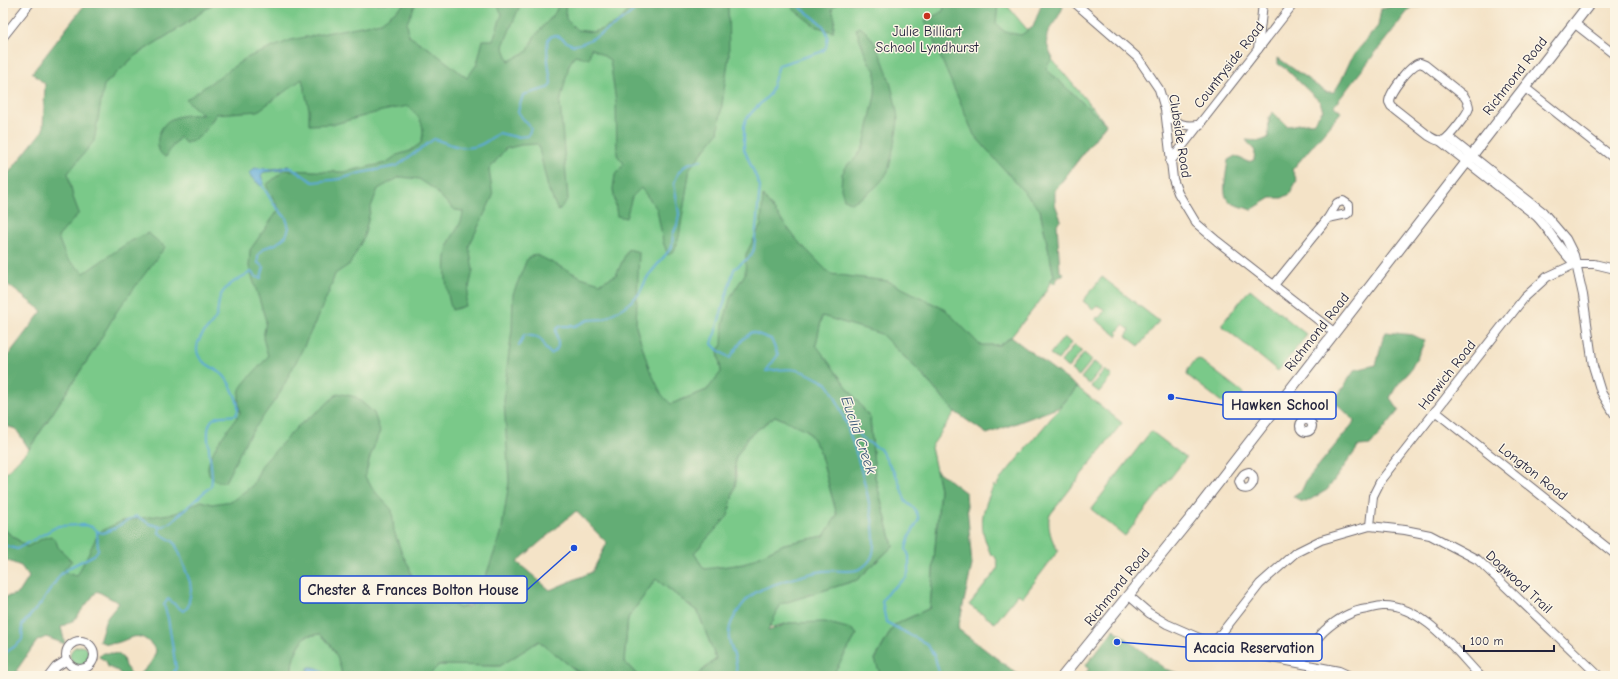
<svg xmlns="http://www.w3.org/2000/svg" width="1618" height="679" font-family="'Comic Neue',sans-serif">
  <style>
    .green { fill: #7ac989; stroke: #4e7662 }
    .forest { fill: #63ad75; stroke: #426858; fill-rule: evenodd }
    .water { fill: #5daad7; stroke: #406689 }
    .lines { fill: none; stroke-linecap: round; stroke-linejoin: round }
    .stream { stroke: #5daad7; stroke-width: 2 }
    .minor-casing { stroke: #6c666c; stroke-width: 10 }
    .major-casing { stroke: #6c666c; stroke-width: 12 }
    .minor { stroke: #fff; stroke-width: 8 }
    .major { stroke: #fff; stroke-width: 10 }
    .poi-dot { fill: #c8321e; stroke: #fcf5e5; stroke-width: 1.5 }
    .labels { text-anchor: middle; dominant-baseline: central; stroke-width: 3; stroke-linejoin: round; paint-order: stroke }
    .poi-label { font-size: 14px; fill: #22223b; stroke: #fcf5e5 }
    .street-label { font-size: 14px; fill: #22223b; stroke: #fcf5e5 }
    .water-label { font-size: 15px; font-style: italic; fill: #3a5879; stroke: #fcf5e5 }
    .leader { fill: none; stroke: #1d4ed8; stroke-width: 1.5 }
    .callout-dot { fill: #1d4ed8; stroke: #fcf5e5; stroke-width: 1.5 }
    .callout { fill: #fcf5e5; stroke: #1d4ed8; stroke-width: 1.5 }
    .callout-label { font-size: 15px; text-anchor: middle; font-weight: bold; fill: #22223b }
  </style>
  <rect width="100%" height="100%" fill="#fcf5e5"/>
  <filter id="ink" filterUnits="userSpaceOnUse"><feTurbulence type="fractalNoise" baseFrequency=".025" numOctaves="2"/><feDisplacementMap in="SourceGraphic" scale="8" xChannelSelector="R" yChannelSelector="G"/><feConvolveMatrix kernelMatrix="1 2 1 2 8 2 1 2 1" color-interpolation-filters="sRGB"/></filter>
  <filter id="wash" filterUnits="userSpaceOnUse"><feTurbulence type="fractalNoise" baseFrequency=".012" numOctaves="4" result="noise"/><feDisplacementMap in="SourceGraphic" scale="16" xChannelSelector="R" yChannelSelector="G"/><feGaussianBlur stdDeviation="0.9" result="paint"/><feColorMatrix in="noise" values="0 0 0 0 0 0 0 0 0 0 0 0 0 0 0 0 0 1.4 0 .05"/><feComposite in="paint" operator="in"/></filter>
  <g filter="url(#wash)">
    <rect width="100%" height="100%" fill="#f4e3c7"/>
    <!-- green -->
    <g class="green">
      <path d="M 214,3 L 1005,3 L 1106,124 L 1040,210 L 1054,276 L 1040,301 L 1011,337 L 999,345 L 925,348 L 882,335 L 919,371 L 955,412 L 931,447 L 940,489 L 930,608 L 894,625 L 875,659 L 881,676 L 832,676 L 857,634 L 851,629 L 789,623 L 769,628 L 780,604 L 857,580 L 893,546 L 875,477 L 870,418 L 815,345 L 822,316 L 762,298 L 718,350 L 722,372 L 707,390 L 671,404 L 480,592 C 474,603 470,606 458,608 L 451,600 L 210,606 L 62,572 L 3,529 L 3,476 L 29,449 L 94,350 L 3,210 L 104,85 L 136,55 L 184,25 Z"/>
      <path d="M 1102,277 L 1159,321 L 1139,346 L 1126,336 L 1130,330 L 1123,325 L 1117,332 L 1119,334 L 1117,336 L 1095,319 L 1097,317 L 1099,318 L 1105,310 L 1097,305 L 1093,309 L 1083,301 Z"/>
      <path d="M 1250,289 L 1307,335 L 1278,371 L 1221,325 Z"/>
      <path d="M 1064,337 L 1071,343 L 1058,360 L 1050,354 Z"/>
      <path d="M 1074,345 L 1082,351 L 1068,368 L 1061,362 Z"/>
      <path d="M 1084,353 L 1092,360 L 1079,376 L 1071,370 Z"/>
      <path d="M 1199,359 L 1242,392 C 1248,404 1240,413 1228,407 L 1187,375 C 1187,368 1193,361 1199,359 Z"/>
      <path d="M 1094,362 L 1102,368 L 1089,384 L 1081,378 Z"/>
      <path d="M 1105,370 L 1112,376 L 1099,392 L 1091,386 Z"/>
      <path d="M 1077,387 L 1122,423 L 1049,516 C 1048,530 1051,539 1058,551 L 1023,597 L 1018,594 L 995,623 L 969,605 L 997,570 C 999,564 997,560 994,555 L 991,555 C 978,525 980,515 994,485 L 996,487 L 999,481 Z"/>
      <path d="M 775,416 L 807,430 L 819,449 L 837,515 L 825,536 L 784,544 L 744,564 L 704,570 L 694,553 L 728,515 L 736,481 L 735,459 L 748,437 Z"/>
      <path d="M 1151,431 L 1186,458 L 1125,536 L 1091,509 Z"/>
      <path d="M 656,579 L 698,612 L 716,659 L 696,676 L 638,676 L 624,661 L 628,618 Z"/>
      <path d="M 321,634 C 333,646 340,659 342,676 L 288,676 L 292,672 C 291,659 298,646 306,636 Z"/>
      <path d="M 539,641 L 583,676 L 428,676 L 439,665 L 500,666 Z"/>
      <circle cx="80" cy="656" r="10"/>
    </g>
    <!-- forest -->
    <g class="forest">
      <path d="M 86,3 L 214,3 L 184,25 L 136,55 L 104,85 L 94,141 L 68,173 L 73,197 L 79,213 L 58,237 L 66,258 L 84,273 L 129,242 L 148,233 L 165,247 L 117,311 L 94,350 L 29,449 L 16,429 L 3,425 L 3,362 L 42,311 L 3,281 L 3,180 L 43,130 L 45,84 L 32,73 Z"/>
      <path d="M 406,3 L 416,3 L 407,23 L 409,36 L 431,50 L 467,78 L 477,64 L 483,40 L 493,40 L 502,14 L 496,3 L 521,3 L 503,46 L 509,61 L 528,51 L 534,37 L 555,13 L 559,3 L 565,3 L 566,19 L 577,30 L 594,32 L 617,23 L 632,7 L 634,3 L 728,3 L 729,55 L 718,133 L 690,168 L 679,237 L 674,251 L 668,255 L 663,242 L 657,209 L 641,188 L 632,197 L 626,218 L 617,216 L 613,189 L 615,175 L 624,164 L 617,155 L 616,102 L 610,60 L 591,48 L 589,59 L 575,55 L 569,65 L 560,103 L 568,199 L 558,211 L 548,188 L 538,144 L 521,145 L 505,149 L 489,170 L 493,196 L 469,246 L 473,270 L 465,306 L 452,310 C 446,295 443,261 448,245 C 453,233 463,224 463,211 L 455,210 L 443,199 L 434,189 L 419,179 L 400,177 L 378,189 L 371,207 L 364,237 L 350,264 L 335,274 L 329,292 L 306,342 L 280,393 L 247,439 L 225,482 L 215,481 C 213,479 210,476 209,474 C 202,459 232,425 240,413 C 239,405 238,398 240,390 C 241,384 263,364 268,356 L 263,338 L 266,321 L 249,267 L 250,250 L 279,209 L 266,185 L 285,170 L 343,172 L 386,163 L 397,155 L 410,151 L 421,143 C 426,125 421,119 408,106 L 382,111 L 335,124 L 309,125 L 309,109 L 302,79 L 258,111 L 216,114 C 208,127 201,141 185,143 L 180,137 L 172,147 L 166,157 C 151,151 158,124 172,119 C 183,114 191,115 203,115 L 186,100 L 246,58 L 291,40 L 381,22 Z"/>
      <path d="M 792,3 L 837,3 L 832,9 L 835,19 L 833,32 L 815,26 L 793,9 Z"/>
      <path d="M 945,3 L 998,3 L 996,24 L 1005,32 L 1021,35 L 1033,27 L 1042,3 L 1061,3 L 1063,7 C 1053,32 1038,29 1053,59 L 1048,64 L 1046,69 L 1106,124 L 1055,190 L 1055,204 L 1061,220 L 1057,224 L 1060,272 L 1064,273 L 1062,276 L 1060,275 L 1054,284 L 1050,281 L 1054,276 L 1040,210 L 974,135 L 925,21 L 943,11 Z"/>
      <path d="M 1394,3 L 1424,3 L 1420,7 L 1411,7 L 1334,106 L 1341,112 L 1292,170 L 1297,180 L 1290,194 L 1282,198 L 1271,198 L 1251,210 C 1245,207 1236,206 1230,202 C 1220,196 1227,171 1228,160 L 1235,156 L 1248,162 L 1254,160 L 1255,151 L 1246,140 L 1260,141 L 1268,138 L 1269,117 L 1273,112 L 1287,126 C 1296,125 1304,122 1313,123 L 1323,110 L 1320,102 L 1286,69 L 1278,64 L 1278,58 L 1326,92 L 1334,92 L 1341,81 L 1352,57 L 1378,26 L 1381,9 L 1390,7 Z"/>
      <path d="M 858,27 C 880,33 896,99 898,120 C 898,125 890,167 888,171 C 880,186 866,196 851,203 L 844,199 L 841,189 L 842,174 L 848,164 L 856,158 L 864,145 L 875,95 L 876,72 L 868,61 L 856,29 Z"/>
      <path d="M 763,196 L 797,240 L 830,274 L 888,281 L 946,310 L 980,345 L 999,345 L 1011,337 L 1077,387 L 1060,407 L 987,434 L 955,412 L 919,371 L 881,334 L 822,316 L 816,345 L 870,418 L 875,477 L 893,546 L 857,580 L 781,604 L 768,631 L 789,623 L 825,622 L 851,629 L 857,634 L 832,676 L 696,676 L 716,659 L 698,612 L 656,579 L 628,618 L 624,661 L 638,676 L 583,676 L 539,641 L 500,666 L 439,665 L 428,676 L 342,676 C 340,660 333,645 320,634 L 306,636 C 298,646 291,659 292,672 L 288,676 L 136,676 C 146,670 154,661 156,650 C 133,619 125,653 99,641 L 106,619 L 119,603 L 97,591 L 74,620 L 61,627 L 65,644 L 46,637 L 37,641 L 16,671 L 22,676 L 3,676 L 3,598 L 19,593 L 29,577 L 21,566 L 3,559 L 3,529 L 27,547 L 44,538 L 51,536 L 56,541 L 58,547 L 72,561 L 62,572 L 77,576 L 99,532 L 122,521 L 176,513 L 201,501 L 212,504 L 232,501 L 253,485 L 262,465 L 298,426 L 321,409 L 338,393 L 356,397 L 374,413 L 380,431 L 370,457 L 365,477 L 377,494 L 392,510 L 394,531 L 402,554 L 409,566 L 414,584 L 451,600 L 458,608 L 468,607 L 475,602 L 480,592 L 501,534 L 509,482 L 504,401 L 507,367 L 512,330 L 513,294 L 527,259 L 535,254 L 581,277 L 600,283 L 616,275 L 628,249 L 639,252 L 636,326 L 649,368 L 662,395 L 671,404 L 707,390 L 721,372 L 718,350 L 722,345 L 723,324 L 731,296 L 745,274 L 746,254 L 761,225 ZM 775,416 L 807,430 L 819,449 L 837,515 L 824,536 L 784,544 L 744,564 L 704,569 L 694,553 L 728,516 L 736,481 L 735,459 L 748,437 ZM 576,511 L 607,543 L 592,572 L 550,590 L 517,562 Z"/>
      <path d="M 1386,332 L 1413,335 L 1425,341 L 1411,369 L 1396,387 L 1390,398 L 1399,410 L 1371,445 L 1359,446 L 1327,490 L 1306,502 L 1300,501 L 1293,496 L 1302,490 L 1306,481 L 1355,421 L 1333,400 C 1342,392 1347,380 1355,370 L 1376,365 C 1380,354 1380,343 1386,332 Z"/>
      <path d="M 936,470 L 966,493 L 972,565 L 958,629 L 1020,676 L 881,676 L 875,660 L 894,625 L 930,608 L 940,489 Z"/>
      <path d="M 1114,629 L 1165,669 L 1187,676 L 1083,676 L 1089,669 L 1085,666 Z"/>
      <path d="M 103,653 L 111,653 L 118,654 L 123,658 L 125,666 L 133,676 L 122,676 L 118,671 L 108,667 L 106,661 L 99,657 L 100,655 Z"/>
    </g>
    <!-- water -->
    <g class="water">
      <path d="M 289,166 L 282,170 L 264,172 L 261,175 L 264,183 L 261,186 L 252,178 L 249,173 L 255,168 L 273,169 Z"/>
      <path d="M 310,667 C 318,667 322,670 327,676 L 307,676 L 308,668 Z"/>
    </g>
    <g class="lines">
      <!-- stream -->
      <g class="stream">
        <path d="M 284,168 L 292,168 L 313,182 L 340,179 L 360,173 L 397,166 L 434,139 C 448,143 462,151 477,146 C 485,144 492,137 499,133 L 516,137 L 528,136 L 531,128 C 527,121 521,119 518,111 L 523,95 L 548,88 L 551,83 C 550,75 544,43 549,38 C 551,36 553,36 555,35 C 563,37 566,44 574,45 C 586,45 635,15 639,3"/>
        <path d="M 519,346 L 524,335 C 534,336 543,336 544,347 L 551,354 C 563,347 556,341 556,329 L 561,326 L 575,326 L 588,320 L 604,319 L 627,305 L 639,294 L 648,276 L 672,247 L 673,234 L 677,225 L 679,214 L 674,183 L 679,172 L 687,164 L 702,160"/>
        <path d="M 846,420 L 855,429 L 862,439 L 880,449 L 897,477 L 906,502 L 915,509 L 919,519 L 909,537 L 906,549 L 909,556 L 909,570 L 906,578 L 888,592 L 882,601 L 886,622 L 927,644 L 935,657 L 939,673"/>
        <path d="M 160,527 L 159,533 L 174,542 L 179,552 L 190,582 L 191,590 L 188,607 L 183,611 L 168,599 L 164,605 L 168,618 L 176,668 L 172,676"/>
        <path d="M 3,545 L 17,549 L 58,526 L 85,525 L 92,527 L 99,532 L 103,533 L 111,530 L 136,516 L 150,524 L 162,527 L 171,522 L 211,486 C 216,471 201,431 212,420 C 218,414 228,417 236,415 C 237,413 238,411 238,409 C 239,400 228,379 222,374 C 213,366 197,363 197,349 C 197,334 212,328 217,315 C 218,309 218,303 220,297 C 225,285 240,278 251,272 L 256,277 L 261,278 L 264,267 L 258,263 L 258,255 L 264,248 L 276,244 L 286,236 L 289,228 L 286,218 L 273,203 L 262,185"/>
        <path d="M 3,656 C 7,650 22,643 22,639 C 23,635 22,629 22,625 L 42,602 L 60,575 L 70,567 L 94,555 L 98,550 L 97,531"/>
        <path d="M 735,676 C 742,655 721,645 732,621 C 737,612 744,601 752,595 C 763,586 809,573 823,571 C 842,568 857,578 870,560 C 887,538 845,407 828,385 C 826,382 821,380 818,379 C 798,367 788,368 766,371 L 778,355 L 771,339 L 752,332 L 743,339 L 730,358 L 718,350 L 712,344 L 734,269 L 751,256 L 754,249 L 760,186 L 744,149 L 744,126 L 746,119 L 754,110 L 770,94 L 779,65 L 821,52 C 826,49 826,48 827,42 C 832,24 806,15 796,3"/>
      </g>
    </g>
  </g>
  <g filter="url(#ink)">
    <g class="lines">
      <defs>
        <g id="minor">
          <path d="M 1075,3 L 1138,58 L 1159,89 L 1165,109 L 1173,179 L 1178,193 L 1196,223 L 1217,241 L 1335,333"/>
          <path d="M 1574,23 L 1615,55"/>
          <path d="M 3,37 L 30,3"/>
          <path d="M 1258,49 L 1263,3"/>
          <path d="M 1420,63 L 1425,65 L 1464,96 C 1466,99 1469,103 1469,108 C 1468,113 1449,138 1444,140 C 1438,142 1434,139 1429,136 L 1391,106 L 1389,102 C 1389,93 1410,65 1420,63 Z"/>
          <path d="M 1524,87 L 1615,159"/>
          <path d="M 1166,114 C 1177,124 1186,128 1201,124"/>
          <path d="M 1448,137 L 1543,212 L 1566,239 L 1574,255 L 1583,295 L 1593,366 L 1601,392 L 1615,415"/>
          <path d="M 1439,140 L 1536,216 C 1551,231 1559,250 1575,264"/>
          <path d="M 1170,162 L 1294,3"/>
          <path d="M 1274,285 L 1328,218 L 1347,214 L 1349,212 L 1349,205 L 1343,201 L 1337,203 L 1328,218"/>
          <path d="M 1435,411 L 1615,554"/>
          <circle cx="1306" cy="426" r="6"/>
          <path d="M 1249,472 L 1253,476 C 1255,483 1250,491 1242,488 L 1239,482 C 1241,477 1243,473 1249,472 Z"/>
          <path d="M 1370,526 L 1373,496 L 1380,482 L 1524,298 L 1547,277 L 1575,264 L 1594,264 L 1615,269"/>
          <path d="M 1128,595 L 1149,613 L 1167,624 L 1213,644 L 1257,655 L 1339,671 L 1350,676"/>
          <circle cx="80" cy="655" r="14"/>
          <path d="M 1213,644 L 1260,584 L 1295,553 L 1321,540 L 1370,526 L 1405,530 L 1430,535 L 1478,560 L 1599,676"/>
          <path d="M 1300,663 C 1308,653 1315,640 1324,631 C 1336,620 1352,611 1367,609 C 1372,608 1378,606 1383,606 C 1423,605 1455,650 1480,676"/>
          <path d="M 49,676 L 56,667 L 67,660"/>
        </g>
        <path id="major" d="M 1063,676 L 1190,519 L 1590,3"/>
      </defs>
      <!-- minor casing -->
      <use href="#minor" class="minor-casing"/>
      <!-- major casing -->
      <use href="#major" class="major-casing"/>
      <!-- minor -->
      <use href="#minor" class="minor"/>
      <!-- major -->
      <use href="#major" class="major"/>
    </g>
  </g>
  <!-- markers -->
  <circle class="poi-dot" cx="927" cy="16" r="4"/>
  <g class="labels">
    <!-- poi labels -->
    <g class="poi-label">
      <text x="927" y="31">Julie Billiart<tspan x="927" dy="16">School Lyndhurst</tspan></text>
    </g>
    <!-- street labels -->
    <g class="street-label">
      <text transform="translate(1229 65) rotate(-52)">Countryside Road</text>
      <text transform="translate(1515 76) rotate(-52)">Richmond Road</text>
      <text transform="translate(1180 136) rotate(81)">Clubside Road</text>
      <text transform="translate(1317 332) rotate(-52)">Richmond Road</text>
      <text transform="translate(1447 375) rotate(-52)">Harwich Road</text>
      <text transform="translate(1533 472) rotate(38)">Longton Road</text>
      <text transform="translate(1519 582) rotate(43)">Dogwood Trail</text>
      <text transform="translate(1117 587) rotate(-51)">Richmond Road</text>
    </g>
    <!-- water labels -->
    <g class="water-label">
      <text transform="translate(859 435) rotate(71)">Euclid Creek</text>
    </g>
  </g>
  <!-- callouts -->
  <path class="leader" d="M1171 397L1223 405M574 548L527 590M1117 642L1186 647"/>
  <g class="callout-dot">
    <circle cx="1171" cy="397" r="4"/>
    <circle cx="574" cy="548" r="4"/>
    <circle cx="1117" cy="642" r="4"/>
  </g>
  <g class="callout">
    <rect x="1223" y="392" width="113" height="27" rx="4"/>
    <rect x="300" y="576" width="227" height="27" rx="4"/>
    <rect x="1186" y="634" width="136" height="27" rx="4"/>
  </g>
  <g class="callout-label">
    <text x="1280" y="410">Hawken School</text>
    <text x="413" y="595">Chester &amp; Frances Bolton House</text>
    <text x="1254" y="653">Acacia Reservation</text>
  </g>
  <!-- margin -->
  <rect width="1618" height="679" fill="none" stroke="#fcf5e5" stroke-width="16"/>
  <!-- scale -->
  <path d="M1464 645v6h90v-6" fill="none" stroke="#22223b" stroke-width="2"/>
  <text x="1470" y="645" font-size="12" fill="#22223b" stroke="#fcf5e5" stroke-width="3" paint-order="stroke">100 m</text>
</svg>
